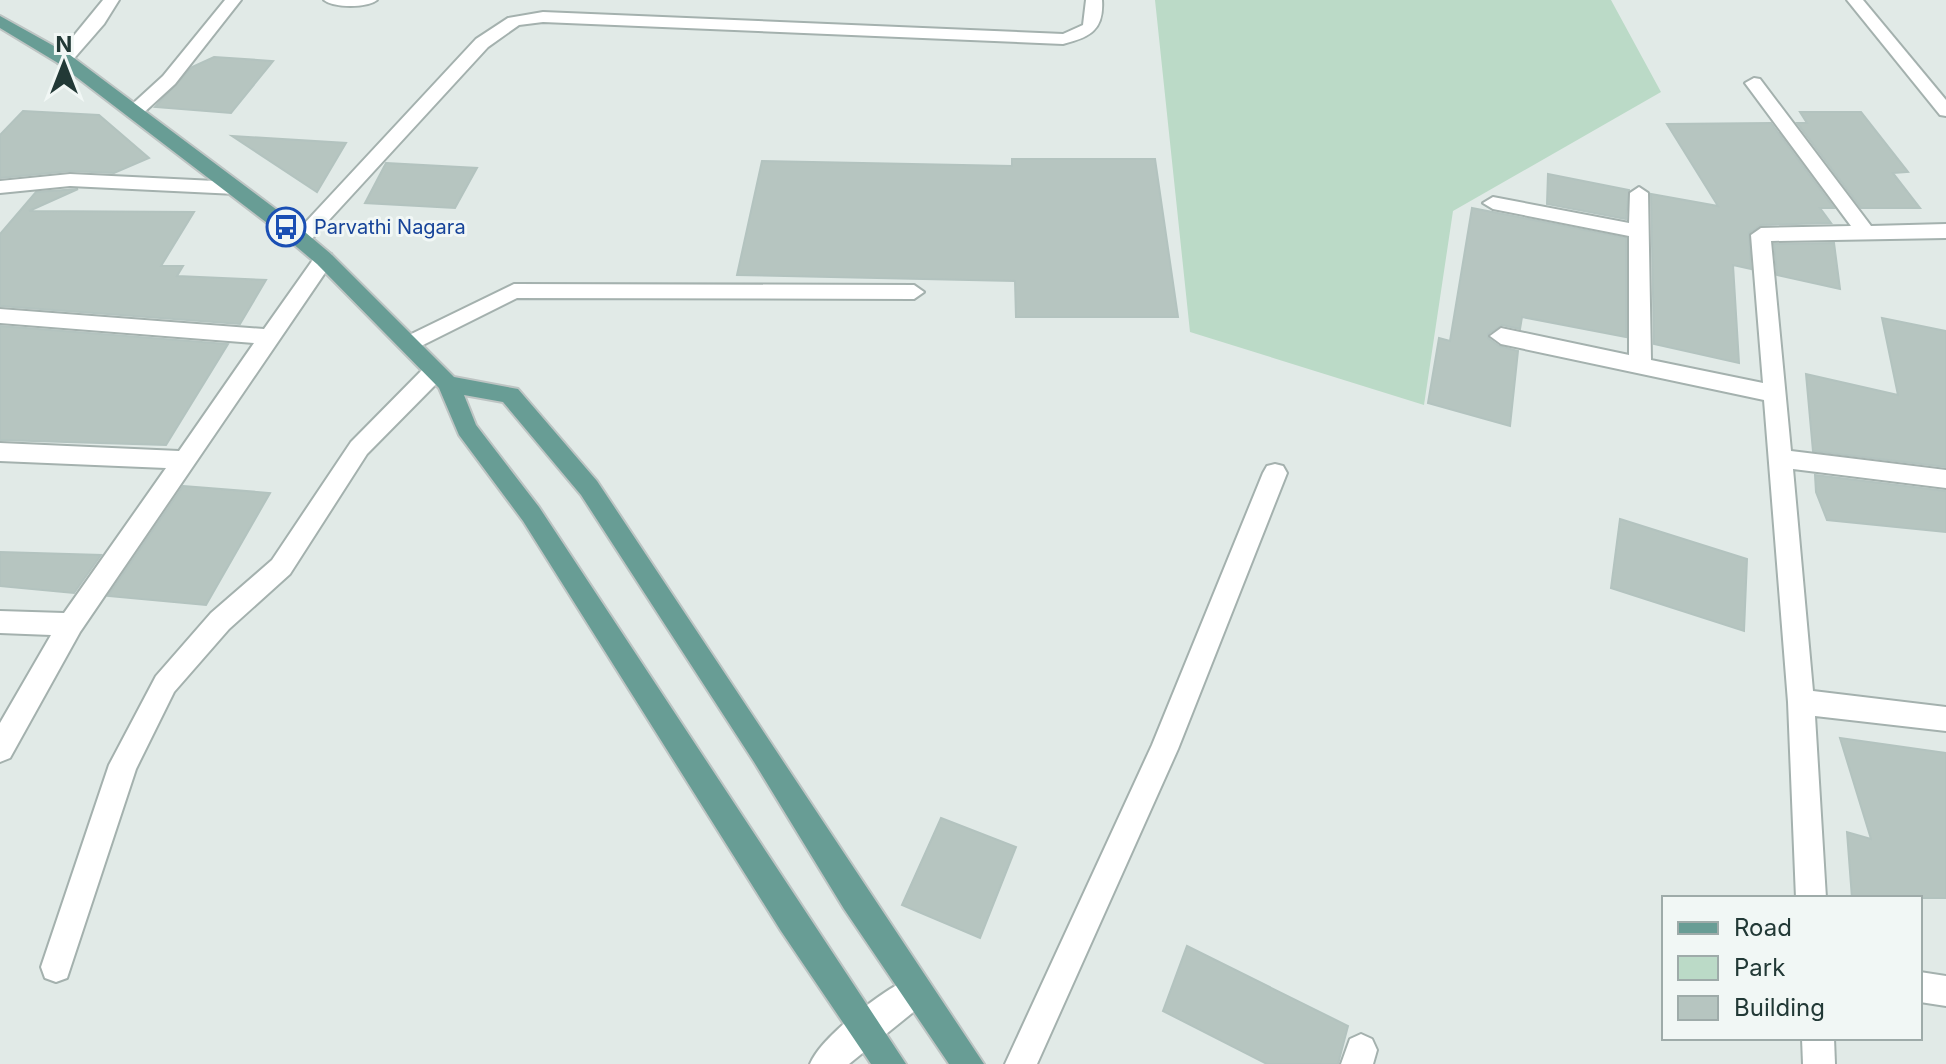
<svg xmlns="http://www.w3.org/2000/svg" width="1946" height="1064" font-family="Inter,sans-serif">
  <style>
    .green { fill: #bbdac7 }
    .building { fill: #b6c5c0; stroke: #b3c3bf; stroke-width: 2 }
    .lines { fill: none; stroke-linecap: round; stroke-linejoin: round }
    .minor-casing { stroke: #a4b1ae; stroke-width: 4 }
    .major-casing { stroke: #bdc4c3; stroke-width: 4 }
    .minor { fill: #fff; fill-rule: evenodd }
    .major { fill: #689d95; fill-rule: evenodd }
    .labels { text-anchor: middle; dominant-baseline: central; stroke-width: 6; stroke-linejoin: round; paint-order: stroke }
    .transit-label { font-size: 20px; fill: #164399; stroke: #f1f7f5; text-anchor: start }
  </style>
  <rect width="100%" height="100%" fill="#e1eae7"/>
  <!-- green -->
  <path class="green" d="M 1155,0 L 1611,0 L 1661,92 L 1453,211 L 1424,405 L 1190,332 Z"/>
  <!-- building -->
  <g class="building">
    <path d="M 214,57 L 273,61 L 231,113 L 155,107 L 192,67 Z"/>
    <path d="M 23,111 L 99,115 L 149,158 L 114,173 L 70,171 L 0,178 L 0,135 Z"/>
    <path d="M 1800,112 L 1861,112 L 1908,172 L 1893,173 L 1920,208 L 1861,208 L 1797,123 L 1807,123 Z"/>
    <path d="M 1771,123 L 1834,208 L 1820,208 L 1831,223 L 1761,225 L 1749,233 L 1751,269 L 1733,265 L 1739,363 L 1654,344 L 1651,194 L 1718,206 L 1667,124 Z"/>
    <path d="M 232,136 L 346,143 L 317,192 Z"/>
    <path d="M 1012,159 L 1155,159 L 1178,317 L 1016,317 L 1015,281 L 737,275 L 762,161 L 1012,166 Z"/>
    <path d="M 386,163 L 477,168 L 455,208 L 365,203 Z"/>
    <path d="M 1548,174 L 1629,190 L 1626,219 L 1547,204 Z"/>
    <path d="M 78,189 L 29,211 L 194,212 L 161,266 L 183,266 L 177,276 L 266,280 L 240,324 L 0,306 L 0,234 L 36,192 Z"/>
    <path d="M 1472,208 L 1626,238 L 1626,337 L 1522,317 L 1520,329 L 1502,325 L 1488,334 L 1488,338 L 1499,346 L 1518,351 L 1510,426 L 1428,403 L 1439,338 L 1450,341 Z"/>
    <path d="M 1834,243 L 1840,289 L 1777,275 L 1774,244 Z"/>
    <path d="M 1882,318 L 1946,331 L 1946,467 L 1813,451 L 1806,374 L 1898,395 Z"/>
    <path d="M 0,326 L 228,344 L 166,445 L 0,440 Z"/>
    <path d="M 1815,475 L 1946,491 L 1946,532 L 1827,520 L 1816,492 Z"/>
    <path d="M 183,486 L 270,493 L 206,605 L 108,596 Z"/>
    <path d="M 1620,519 L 1747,559 L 1744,631 L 1611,588 Z"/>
    <path d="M 0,552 L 101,555 L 74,593 L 0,586 Z"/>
    <path d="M 1840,738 L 1946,753 L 1946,898 L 1852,898 L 1847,832 L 1871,839 Z"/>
    <path d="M 941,818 L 1016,847 L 980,938 L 902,905 Z"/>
    <path d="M 1187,946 L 1348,1026 L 1338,1064 L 1267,1064 L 1163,1011 Z"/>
  </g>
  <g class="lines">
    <defs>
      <g id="minor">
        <path d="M 103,0 L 119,0 L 104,24 L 70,63 L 58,63 L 58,55 Z"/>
        <path d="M 225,0 L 241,0 L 175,84 L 140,116 L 128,116 L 128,108 L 163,76 Z"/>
        <path d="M 324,0 L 377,0 C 367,8 334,8 324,0 Z"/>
        <path d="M 1086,0 L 1102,0 C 1104,30 1090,37 1063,44 L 543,22 L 519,25 L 488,47 L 307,244 L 293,244 L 290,239 L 476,39 L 508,18 L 543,12 L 1063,34 L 1083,25 Z"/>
        <path d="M 1847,0 L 1863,0 L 1946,100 L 1946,116 L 1940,115 Z"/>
        <path d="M 1754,78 L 1760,79 L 1871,226 L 1946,224 L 1946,238 L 1771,241 L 1791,451 L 1946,470 L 1946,488 L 1793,469 L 1813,691 L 1946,707 L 1946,731 L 1815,716 L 1826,898 L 1796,898 L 1788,702 L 1764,400 L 1501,344 L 1490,336 L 1501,328 L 1629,355 L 1629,236 L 1493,209 L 1483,203 L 1493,197 L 1629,223 L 1630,193 L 1639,187 L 1648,193 L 1651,360 L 1763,383 L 1751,235 L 1761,228 L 1851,226 L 1745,83 Z"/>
        <path d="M 70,174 L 236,182 L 245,188 L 236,194 L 70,186 L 0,193 L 0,181 Z"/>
        <path d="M 324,252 L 331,254 L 334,259 L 331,264 L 80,632 L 10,758 L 0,762 L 0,723 L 51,635 L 0,633 L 0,611 L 64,613 L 166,468 L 0,461 L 0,443 L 179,451 L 254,343 L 0,323 L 0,309 L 264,329 L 317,254 Z"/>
        <path d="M 514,284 L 914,285 L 924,292 L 914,299 L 517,298 L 415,349 L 408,352 L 397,344 L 401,339 Z"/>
        <path d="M 435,363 L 446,371 L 443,377 L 367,454 L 290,574 L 229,629 L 174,692 L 136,769 L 67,978 L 56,982 L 45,978 L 41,967 L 109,765 L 156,676 L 211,613 L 272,560 L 351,442 L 427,365 Z"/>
        <path d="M 1275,464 L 1283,466 L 1287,473 L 1178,749 L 1037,1064 L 1005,1064 L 1152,745 L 1263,473 L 1267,466 Z"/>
        <path d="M 1920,972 L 1946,976 L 1946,1006 L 1920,1002 Z"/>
        <path d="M 916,975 L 927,979 L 931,990 L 927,1001 L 849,1064 L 810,1064 C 822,1035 887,987 916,975 Z"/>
        <path d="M 1361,1034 L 1372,1039 L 1377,1050 L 1373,1064 L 1341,1064 L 1350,1039 Z"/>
        <path d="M 1802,1038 L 1834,1038 L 1835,1064 L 1803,1064 Z"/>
      </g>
      <path id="major" d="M 0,16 L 70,55 L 293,222 L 331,254 L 454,377 L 518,389 L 597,481 L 984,1064 L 949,1064 L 844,909 L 754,762 L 581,495 L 503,402 L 464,395 L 476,425 L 539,507 L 906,1064 L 871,1064 L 781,931 L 523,521 L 459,435 L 439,388 L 317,264 L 279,232 L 58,63 L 0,28 Z"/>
    </defs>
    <!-- minor casing -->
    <use href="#minor" class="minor-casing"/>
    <!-- major casing -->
    <use href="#major" class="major-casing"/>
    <!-- minor -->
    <use href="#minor" class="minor"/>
    <!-- major -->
    <use href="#major" class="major"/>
  </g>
  <!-- icons -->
  <defs>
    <symbol id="bus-ring" viewBox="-11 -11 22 22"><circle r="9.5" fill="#f1f7f5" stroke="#1a4fb4" stroke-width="1.5"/><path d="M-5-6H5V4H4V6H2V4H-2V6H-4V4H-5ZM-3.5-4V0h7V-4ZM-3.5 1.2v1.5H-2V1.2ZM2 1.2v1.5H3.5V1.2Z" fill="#1a4fb4"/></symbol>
  </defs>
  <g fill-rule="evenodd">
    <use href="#bus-ring" x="264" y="205" width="44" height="44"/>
  </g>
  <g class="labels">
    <!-- transit labels -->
    <g class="transit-label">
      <text x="314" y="227">Parvathi Nagara</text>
    </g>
  </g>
  <!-- legend -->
  <rect x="1662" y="896" width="260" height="144" fill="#f1f7f5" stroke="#9eaba9" stroke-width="2"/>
  <rect x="1678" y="922" width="40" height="12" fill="#689d95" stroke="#9eaba9" stroke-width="2"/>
  <text x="1734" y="936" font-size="24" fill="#223936">Road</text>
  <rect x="1678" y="956" width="40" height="24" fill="#bbdac7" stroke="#9eaba9" stroke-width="2"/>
  <text x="1734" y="976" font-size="24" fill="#223936">Park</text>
  <rect x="1678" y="996" width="40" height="24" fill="#b6c5c0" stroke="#9eaba9" stroke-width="2"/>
  <text x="1734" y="1016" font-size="24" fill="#223936">Building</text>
  <!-- north arrow -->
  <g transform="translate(64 64)" stroke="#f1f7f5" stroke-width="6" paint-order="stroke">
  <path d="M0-6L14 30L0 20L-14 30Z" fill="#223936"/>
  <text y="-12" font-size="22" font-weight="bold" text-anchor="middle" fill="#223936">N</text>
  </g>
</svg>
